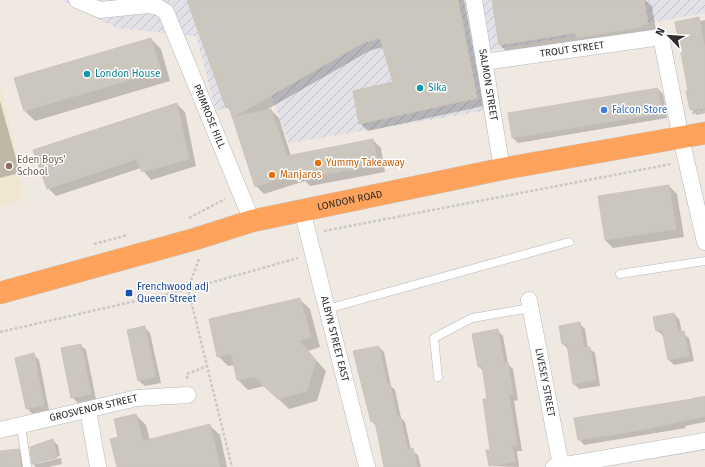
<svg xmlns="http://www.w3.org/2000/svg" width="705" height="467" font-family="'Fira Sans',sans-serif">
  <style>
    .industrial { fill: url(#industrial-furrows) }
    .education { fill: #f0e6d1 }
    .shadow { fill: #0003 }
    .building { fill: #cbc7bf; stroke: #cbc5ba }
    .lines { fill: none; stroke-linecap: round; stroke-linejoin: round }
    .lane-casing { stroke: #b4b7c1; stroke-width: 9 }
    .street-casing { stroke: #b4b7c1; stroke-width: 17 }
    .highway-casing { stroke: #c9c9c9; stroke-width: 23 }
    .path { stroke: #c9c9c9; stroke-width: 2.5; stroke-dasharray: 3 2; stroke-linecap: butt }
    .lane { stroke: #fff; stroke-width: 8 }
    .street { stroke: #fff; stroke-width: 16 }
    .highway { stroke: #ffa35c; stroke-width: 22 }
    .culture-dot { fill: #0f9aa8; stroke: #fff; stroke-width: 1.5 }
    .shop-dot { fill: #3f7fe0; stroke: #fff; stroke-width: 1.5 }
    .food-dot { fill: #e8710a; stroke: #fff; stroke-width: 1.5 }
    .education-dot { fill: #8d6e63; stroke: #fff; stroke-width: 1.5 }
    .transit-dot { fill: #1a4fb4; stroke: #fff; stroke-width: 1.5 }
    .labels { text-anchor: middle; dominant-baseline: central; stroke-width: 3; stroke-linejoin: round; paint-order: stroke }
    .street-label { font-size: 10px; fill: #2e2e2e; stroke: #fff }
    .culture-label { font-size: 10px; fill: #0d838f; stroke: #fff; text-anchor: start }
    .shop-label { font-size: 10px; fill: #366cbe; stroke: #fff; text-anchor: start }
    .education-label { font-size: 10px; fill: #785e54; stroke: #fff; text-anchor: start }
    .food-label { font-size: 10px; fill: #c56008; stroke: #fff; text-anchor: start }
    .transit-label { font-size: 10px; fill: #164399; stroke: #fff; text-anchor: start }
  </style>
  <defs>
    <pattern id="industrial-furrows" width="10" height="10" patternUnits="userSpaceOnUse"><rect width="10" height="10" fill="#e3e1e8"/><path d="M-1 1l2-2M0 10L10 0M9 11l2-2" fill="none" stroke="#c3c1c7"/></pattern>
  </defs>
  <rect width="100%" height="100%" fill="#efe9e1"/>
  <!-- industrial -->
  <path class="industrial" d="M 61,0 L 705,0 L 705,13 L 475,53 L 484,111 L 289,143 L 271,95 L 216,111 L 196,36 L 116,28 Z"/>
  <!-- education -->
  <path class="education" d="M 0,86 L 12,132 L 23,200 L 0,207 Z"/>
  <!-- shadow -->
  <g class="shadow">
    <path d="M 188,0 L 464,0 L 484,106 L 368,131 L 360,123 L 394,83 L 384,47 L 371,50 L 266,110 L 271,110 L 279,118 L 291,156 L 373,140 L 381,148 L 385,172 L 310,186 L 305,181 L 264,194 L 256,186 L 232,112 L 227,107 Z"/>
    <path d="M 493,0 L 645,0 L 652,6 L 656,31 L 507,52 L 499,44 Z"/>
    <path d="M 699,19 L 701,21 L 705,20 L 705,113 L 697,115 L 691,109 L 689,91 Z"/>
    <path d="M 151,39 L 161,49 L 170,81 L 35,121 L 25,111 Z"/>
    <path d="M 658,89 L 663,94 L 667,118 L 518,143 L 513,138 L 509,114 Z"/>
    <path d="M 0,101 L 20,173 L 0,178 Z"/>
    <path d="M 177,104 L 185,112 L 196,166 L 151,180 L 141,168 L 56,196 L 48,188 Z"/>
    <path d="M 669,186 L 677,194 L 684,237 L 613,248 L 605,240 Z"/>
    <path d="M 299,299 L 310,309 L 320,347 L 308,351 L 326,371 L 317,401 L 289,409 L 265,386 L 248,390 L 238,380 L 235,365 L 228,366 L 218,356 Z"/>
    <path d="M 674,314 L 679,319 L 682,333 L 689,338 L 694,361 L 674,365 L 669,360 L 664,336 L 657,331 Z"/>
    <path d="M 579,323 L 585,329 L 588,348 L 595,353 L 600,386 L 579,389 L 574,384 L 569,350 L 563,344 Z"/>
    <path d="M 144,327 L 150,333 L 161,383 L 145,386 L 139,381 L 128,331 Z"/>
    <path d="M 498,331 L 503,336 L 508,364 L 513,369 L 518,400 L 514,401 L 522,451 L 517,451 L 519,467 L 490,466 L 492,451 L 488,400 L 484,372 L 479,367 Z"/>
    <path d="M 80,345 L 86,350 L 96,399 L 78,403 L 72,397 Z"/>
    <path d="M 379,347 L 384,352 L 391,386 L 395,390 L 401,418 L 405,422 L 411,450 L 418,455 L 421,467 L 391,467 L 377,427 L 372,421 Z"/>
    <path d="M 34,355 L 39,360 L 49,410 L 32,414 L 27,408 Z"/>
    <path d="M 705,396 L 705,422 L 685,426 L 686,428 L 584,445 L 579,439 L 693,400 L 693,398 Z"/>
    <path d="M 136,415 L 146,425 L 150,440 L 209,425 L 220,435 L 227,467 L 118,467 L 120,438 Z"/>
    <path d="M 52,440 L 58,445 L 60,456 L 36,462 L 36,464 L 61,458 L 62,464 L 48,467 L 36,467 L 33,464 L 31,448 Z"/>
    <path d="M 18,450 L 24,455 L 26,467 L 0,467 L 0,452 Z"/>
  </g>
  <!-- building -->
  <g class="building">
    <path d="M 187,0 L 458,0 L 477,98 L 359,124 L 353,91 L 393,82 L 380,38 L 363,43 L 233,117 L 271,109 L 287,156 L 373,139 L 378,164 L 301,179 L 300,172 L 255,187 L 229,107 L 226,108 Z"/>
    <path d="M 492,0 L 644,0 L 648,24 L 642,25 L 642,27 L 576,38 L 575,33 L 499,45 Z"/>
    <path d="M 699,17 L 705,49 L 705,108 L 690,110 L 686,91 L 688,90 L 675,22 Z"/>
    <path d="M 151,38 L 161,71 L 24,111 L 14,78 Z"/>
    <path d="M 658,88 L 662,113 L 512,138 L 508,113 Z"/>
    <path d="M 177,103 L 189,159 L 142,172 L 137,159 L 47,189 L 33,150 Z"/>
    <path d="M 669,185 L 676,229 L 605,240 L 598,196 Z"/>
    <path d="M 300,298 L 311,337 L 299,341 L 316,360 L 307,391 L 278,399 L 254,377 L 237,380 L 231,354 L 217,357 L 209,319 Z"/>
    <path d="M 674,313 L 678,332 L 684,331 L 689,356 L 668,360 L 662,330 L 656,331 L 653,317 Z"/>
    <path d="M 580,322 L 584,348 L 590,347 L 596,380 L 573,384 L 567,344 L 562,344 L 559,326 Z"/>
    <path d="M 145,326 L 156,377 L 138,381 L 127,330 Z"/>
    <path d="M 498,329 L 504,363 L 508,362 L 513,394 L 509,395 L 517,446 L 512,446 L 515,462 L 489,466 L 486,450 L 490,450 L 483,399 L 487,399 L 482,366 L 478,367 L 472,334 Z"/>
    <path d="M 81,344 L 91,394 L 71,398 L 61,348 Z"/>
    <path d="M 379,346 L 387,384 L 390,383 L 397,416 L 400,416 L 408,450 L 413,448 L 417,467 L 384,467 L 375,421 L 371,422 L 353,351 Z"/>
    <path d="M 34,353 L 44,405 L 26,409 L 15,358 Z"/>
    <path d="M 705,397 L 705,416 L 642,430 L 578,440 L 574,418 Z"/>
    <path d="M 136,414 L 143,441 L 210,424 L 220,467 L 117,467 L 110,439 L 118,437 L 114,419 Z"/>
    <path d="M 53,439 L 57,458 L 32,464 L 30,447 Z"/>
    <path d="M 19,449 L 21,467 L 0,467 L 0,451 Z"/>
  </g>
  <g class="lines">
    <defs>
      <g id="lane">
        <path d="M 620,274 L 705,261"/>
        <path d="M 327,309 L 569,242"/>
        <path d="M 438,377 L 434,338 L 472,318 L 531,308"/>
        <path d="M 21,426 L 27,467"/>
      </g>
      <g id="street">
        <path id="s1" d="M 77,0 L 100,10 L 148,5 L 158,7 L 166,12 L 252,221"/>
        <path id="s2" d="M 474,0 L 502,169"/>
        <path id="s3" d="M 484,62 L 661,37 L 681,138 L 705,242"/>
        <path id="s4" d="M 302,210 L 367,467"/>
        <path id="s5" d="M 529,300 L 561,466"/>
        <path d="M 88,410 L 98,467"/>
        <path id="s6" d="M 0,430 L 137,398 L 188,395"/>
        <path d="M 554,467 L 705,441"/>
      </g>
      <g id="highway">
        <path id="s7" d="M 0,293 L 195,239 L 252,221 L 502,169 L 705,133"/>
      </g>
    </defs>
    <!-- lane casing -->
    <use href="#lane" class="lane-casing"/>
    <!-- street casing -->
    <use href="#street" class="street-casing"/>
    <!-- highway casing -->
    <use href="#highway" class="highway-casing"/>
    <!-- path -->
    <g class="path">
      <path d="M 692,113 L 705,111"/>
      <path d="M 189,218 L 225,199"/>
      <path d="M 324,231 L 671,164"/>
      <path d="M 94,244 L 128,235"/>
      <path d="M 199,259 L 188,289 L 232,467"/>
      <path d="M 0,332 L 188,289 L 298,258"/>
      <path d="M 187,379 L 187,374 L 207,366"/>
    </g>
    <!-- lane -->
    <use href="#lane" class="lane"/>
    <!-- street -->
    <use href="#street" class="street"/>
    <!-- highway -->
    <use href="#highway" class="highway"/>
  </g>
  <!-- markers -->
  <g class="culture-dot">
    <circle cx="87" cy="74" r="4"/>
    <circle cx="420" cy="88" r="4"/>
  </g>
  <circle class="shop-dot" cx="604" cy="110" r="4"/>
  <g class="food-dot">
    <circle cx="318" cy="163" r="4"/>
    <circle cx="272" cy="175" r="4"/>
  </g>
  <circle class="education-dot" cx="9" cy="166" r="4"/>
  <rect class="transit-dot" x="125" y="289" width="8" height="8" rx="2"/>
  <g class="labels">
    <!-- street labels -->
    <g class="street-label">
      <text stroke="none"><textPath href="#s3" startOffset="89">TROUT STREET</textPath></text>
      <text stroke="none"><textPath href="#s2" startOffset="86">SALMON STREET</textPath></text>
      <text stroke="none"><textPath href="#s1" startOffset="206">PRIMROSE HILL</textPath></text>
      <text stroke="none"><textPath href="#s7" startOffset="362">LONDON ROAD</textPath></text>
      <text stroke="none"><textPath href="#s4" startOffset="133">ALBYN STREET EAST</textPath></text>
      <text stroke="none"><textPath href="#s5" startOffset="84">LIVESEY STREET</textPath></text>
      <text stroke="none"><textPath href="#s6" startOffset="96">GROSVENOR STREET</textPath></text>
    </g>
    <!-- culture labels -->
    <g class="culture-label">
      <text x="95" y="74">London House</text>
      <text x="428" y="88">Sika</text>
    </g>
    <!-- shop labels -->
    <g class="shop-label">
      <text x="612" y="110">Falcon Store</text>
    </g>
    <!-- education labels -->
    <g class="education-label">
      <text x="17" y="160">Eden Boys'<tspan x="17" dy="12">School</tspan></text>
    </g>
    <!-- food labels -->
    <g class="food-label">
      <text x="326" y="163">Yummy Takeaway</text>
      <text x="280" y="175">Manjaros</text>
    </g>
    <!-- transit labels -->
    <g class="transit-label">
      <text x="137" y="287">Frenchwood adj<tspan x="137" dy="12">Queen Street</tspan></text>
    </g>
  </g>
  <!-- north arrow -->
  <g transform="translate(669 36) rotate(295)" stroke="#ffffff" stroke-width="3" paint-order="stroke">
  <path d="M0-3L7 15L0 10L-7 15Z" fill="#2e2e2e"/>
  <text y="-6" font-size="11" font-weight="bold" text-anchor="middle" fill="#2e2e2e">N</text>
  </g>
</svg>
